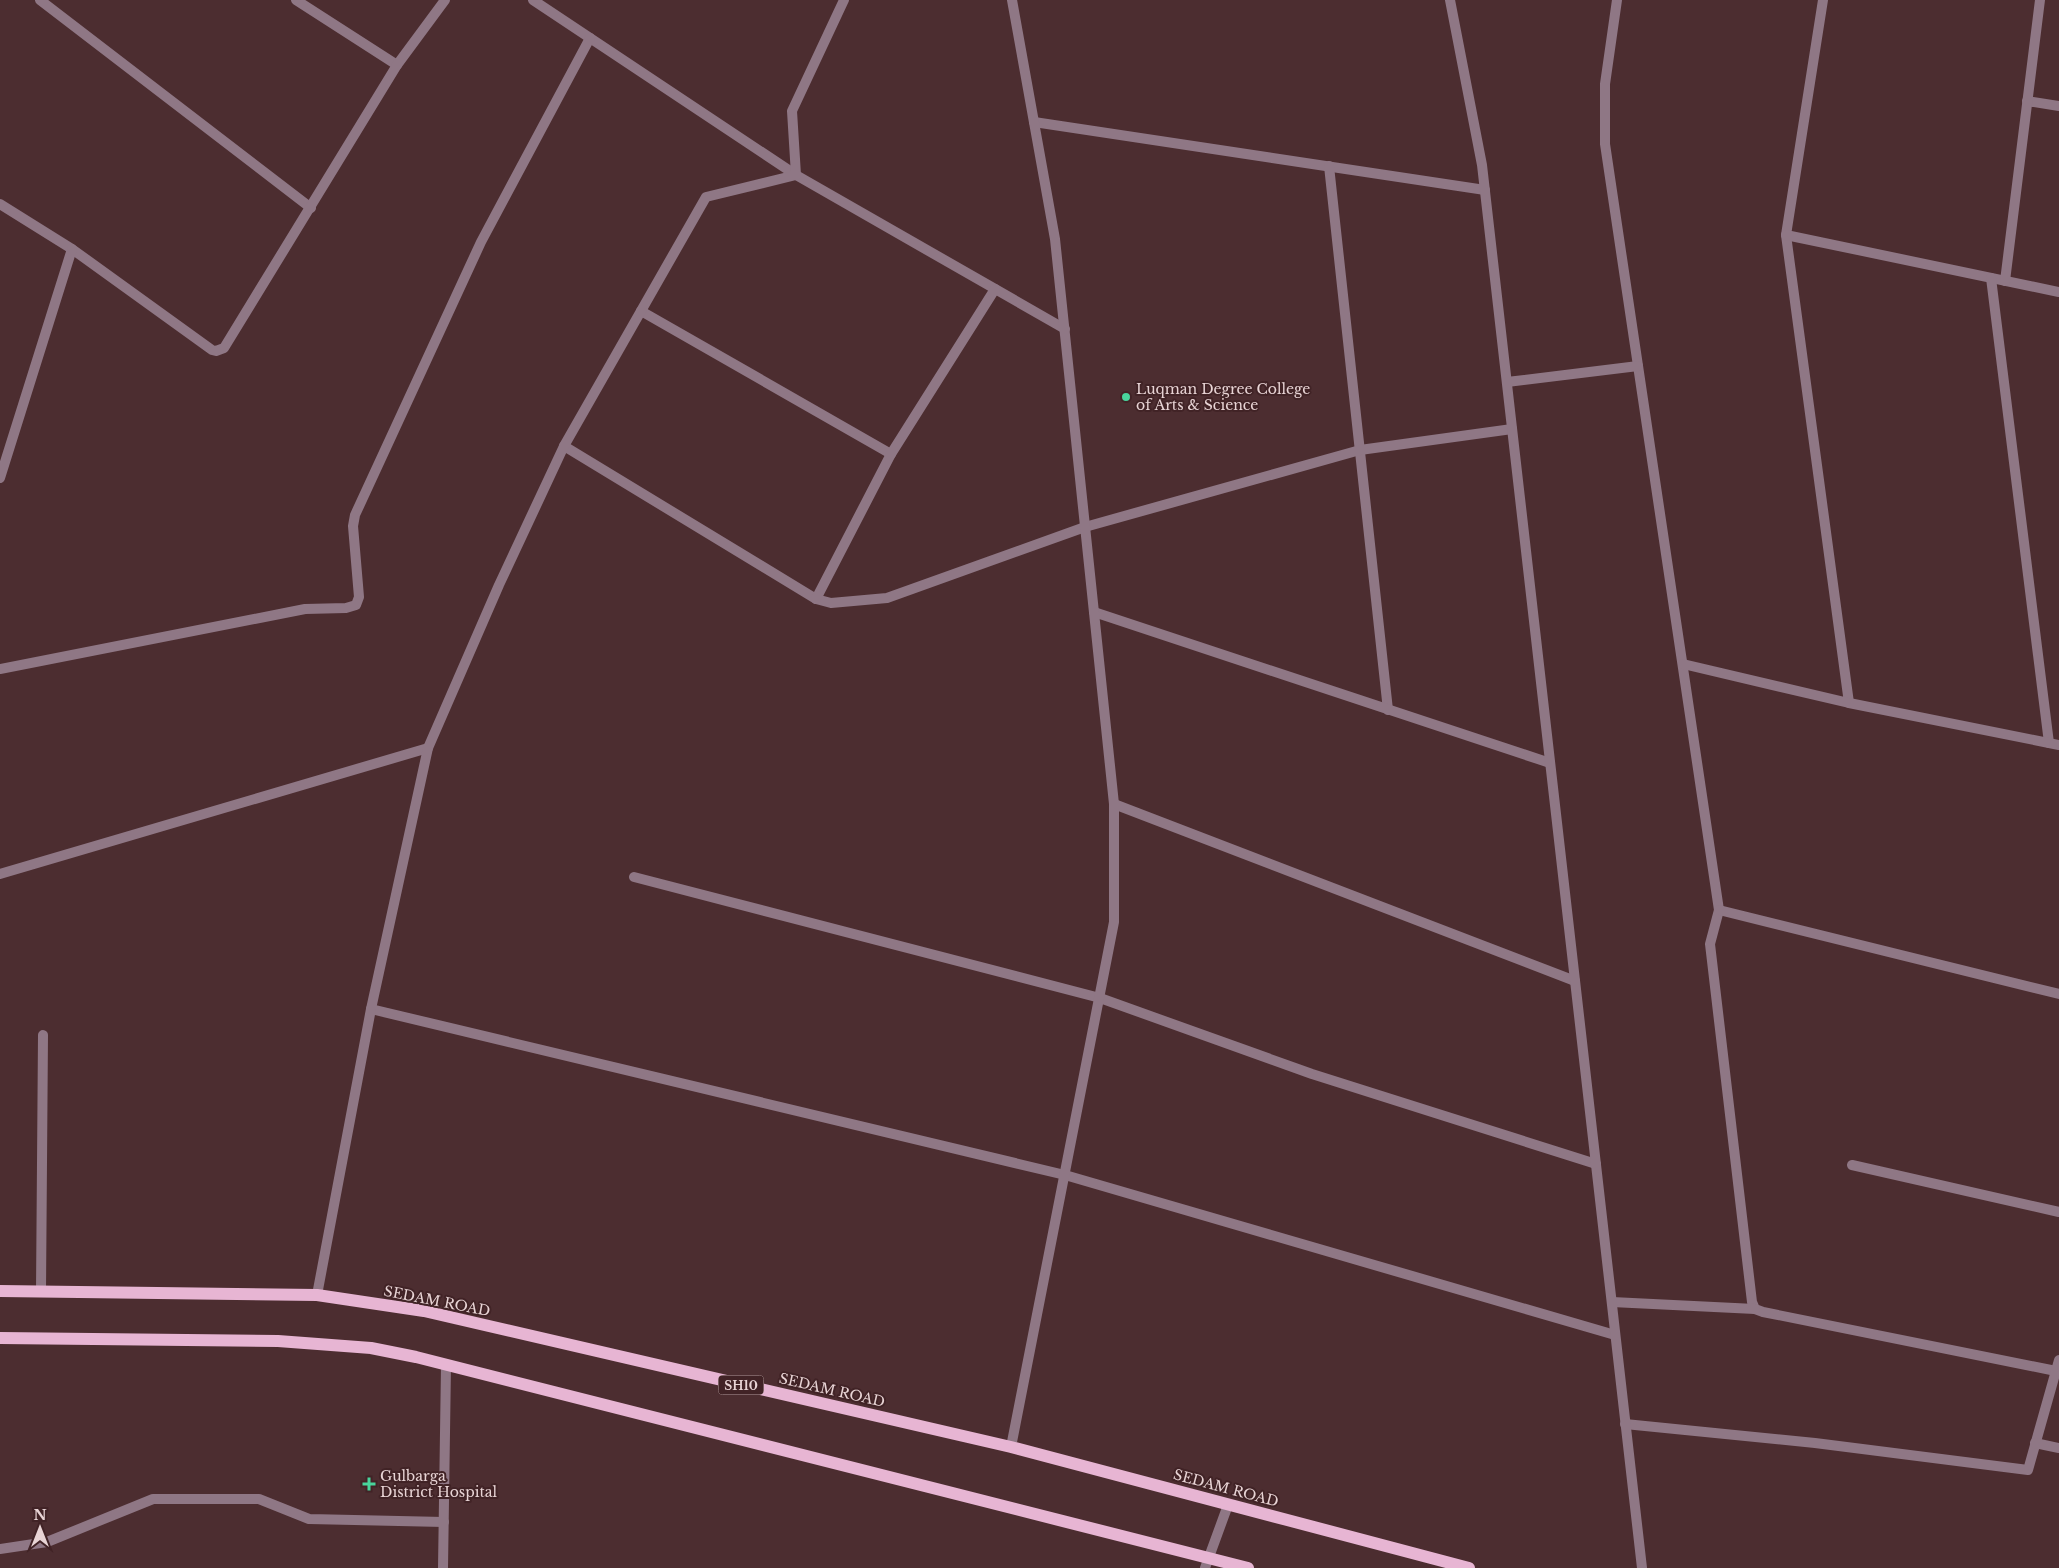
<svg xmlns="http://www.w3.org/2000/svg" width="2059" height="1568" font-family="'Libre Baskerville',serif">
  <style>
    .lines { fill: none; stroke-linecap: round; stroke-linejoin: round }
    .service { stroke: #8f7785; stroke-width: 10 }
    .minor { stroke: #8f7785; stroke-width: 10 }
    .tertiary { stroke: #8f7785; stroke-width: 10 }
    .primary { stroke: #e7b5d3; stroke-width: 12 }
    .poi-dot { fill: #49d49c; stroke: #412326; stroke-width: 2 }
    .labels { text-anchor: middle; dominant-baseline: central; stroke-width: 4; stroke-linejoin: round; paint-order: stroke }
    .shield { fill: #412326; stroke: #b69fa0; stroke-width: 1 }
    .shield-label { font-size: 12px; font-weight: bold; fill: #e8d4d5 }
    .poi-label { font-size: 14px; fill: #e8d4d5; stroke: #412326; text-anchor: start }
    .street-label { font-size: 14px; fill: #e8d4d5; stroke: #412326 }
  </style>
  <rect width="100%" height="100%" fill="#4c2d30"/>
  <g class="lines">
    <!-- service -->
    <path class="service" d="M 41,1291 L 43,1035"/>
    <!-- minor -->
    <g class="minor">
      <path d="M 40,0 L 311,208"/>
      <path d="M 296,0 L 397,65"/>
      <path d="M 533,0 L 796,175 L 1065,329"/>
      <path d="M 1617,0 L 1605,84 L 1605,144 L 1719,910 L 1710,944 L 1752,1302 L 1755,1309 L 1763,1312 L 2056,1371"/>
      <path d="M 1823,0 L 1786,235 L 1849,703"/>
      <path d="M 2027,101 L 2059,106"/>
      <path d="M 1034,122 L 1485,190"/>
      <path d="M 1329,166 L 1388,710"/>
      <path d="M 0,204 L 72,249 L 212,350 L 216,351 L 224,348 L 397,65 L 445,0"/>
      <path d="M 1786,235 L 2059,292"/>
      <path d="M 1991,278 L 2049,743"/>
      <path d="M 2005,281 L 2040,0"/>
      <path d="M 641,311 L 891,454"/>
      <path d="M 1507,382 L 1638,366"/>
      <path d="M 564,446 L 816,599 L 831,603 L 887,598 L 1085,527 L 1360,450 L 1512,429"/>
      <path d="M 0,478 L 72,249"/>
      <path d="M 816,599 L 891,454 L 995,289"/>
      <path d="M 1094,612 L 1550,763"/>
      <path d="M 1683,664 L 1849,703 L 2059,745"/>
      <path d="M 0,669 L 305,609 L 346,608 L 356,605 L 359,597 L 353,526 L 355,515 L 481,242 L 590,38"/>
      <path d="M 1114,804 L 1575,981"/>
      <path d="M 0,874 L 428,748"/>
      <path d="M 634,877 L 1100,998 L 1312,1074 L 1596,1164"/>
      <path d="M 1719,910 L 2059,994"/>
      <path d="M 371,1009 L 1065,1175 L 1615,1335"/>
      <path d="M 1852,1165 L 2059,1212"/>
      <path d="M 317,1295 L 371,1009 L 428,748 L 499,585 L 564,446 L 706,197 L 796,175 L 792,111 L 844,0"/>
      <path d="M 1612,1302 L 1755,1309"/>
      <path d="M 1625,1424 L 1815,1443 L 2028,1470 L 2059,1360"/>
      <path d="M 2035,1443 L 2059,1448"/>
      <path d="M 1011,1447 L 1114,922 L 1114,804 L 1055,239 L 1012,0"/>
      <path d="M 0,1549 L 47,1542 L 153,1499 L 259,1499 L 309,1519 L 444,1522"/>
      <path d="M 443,1568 L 446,1365"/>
      <path d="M 1205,1568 L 1228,1505"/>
    </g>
    <!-- tertiary -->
    <path class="tertiary" d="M 1450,0 L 1482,165 L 1642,1568"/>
    <!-- primary -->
    <g class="primary">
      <path d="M 0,1291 L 317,1295 L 424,1311 L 1011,1447 L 1469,1568"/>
      <path d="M 0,1338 L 278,1341 L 371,1348 L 416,1357 L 1248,1568"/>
    </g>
  </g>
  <!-- markers -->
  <g class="poi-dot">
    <circle cx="1126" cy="397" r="5"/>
    <path d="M366.5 1476.5h5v5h5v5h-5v5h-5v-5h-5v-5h5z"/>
  </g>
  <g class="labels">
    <!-- shield labels -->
    <rect class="shield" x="718.5" y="1375.5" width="45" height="19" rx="4"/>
    <g class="shield-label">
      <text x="741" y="1385">SH10</text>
    </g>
    <!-- poi labels -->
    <g class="poi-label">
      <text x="1136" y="389">Luqman Degree College<tspan x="1136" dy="16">of Arts &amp; Science</tspan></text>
      <text x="380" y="1476">Gulbarga<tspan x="380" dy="16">District Hospital</tspan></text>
    </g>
    <!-- street labels -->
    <g class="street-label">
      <text transform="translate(437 1301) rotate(11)">SEDAM ROAD</text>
      <text transform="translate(832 1390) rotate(13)">SEDAM ROAD</text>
      <text transform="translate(1226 1488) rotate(15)">SEDAM ROAD</text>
    </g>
  </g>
  <!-- north arrow -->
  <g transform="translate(40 1528)" stroke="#412326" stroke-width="4" paint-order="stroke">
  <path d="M0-4L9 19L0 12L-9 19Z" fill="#e8d4d5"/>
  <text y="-8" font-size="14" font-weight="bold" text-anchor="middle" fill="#e8d4d5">N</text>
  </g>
</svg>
